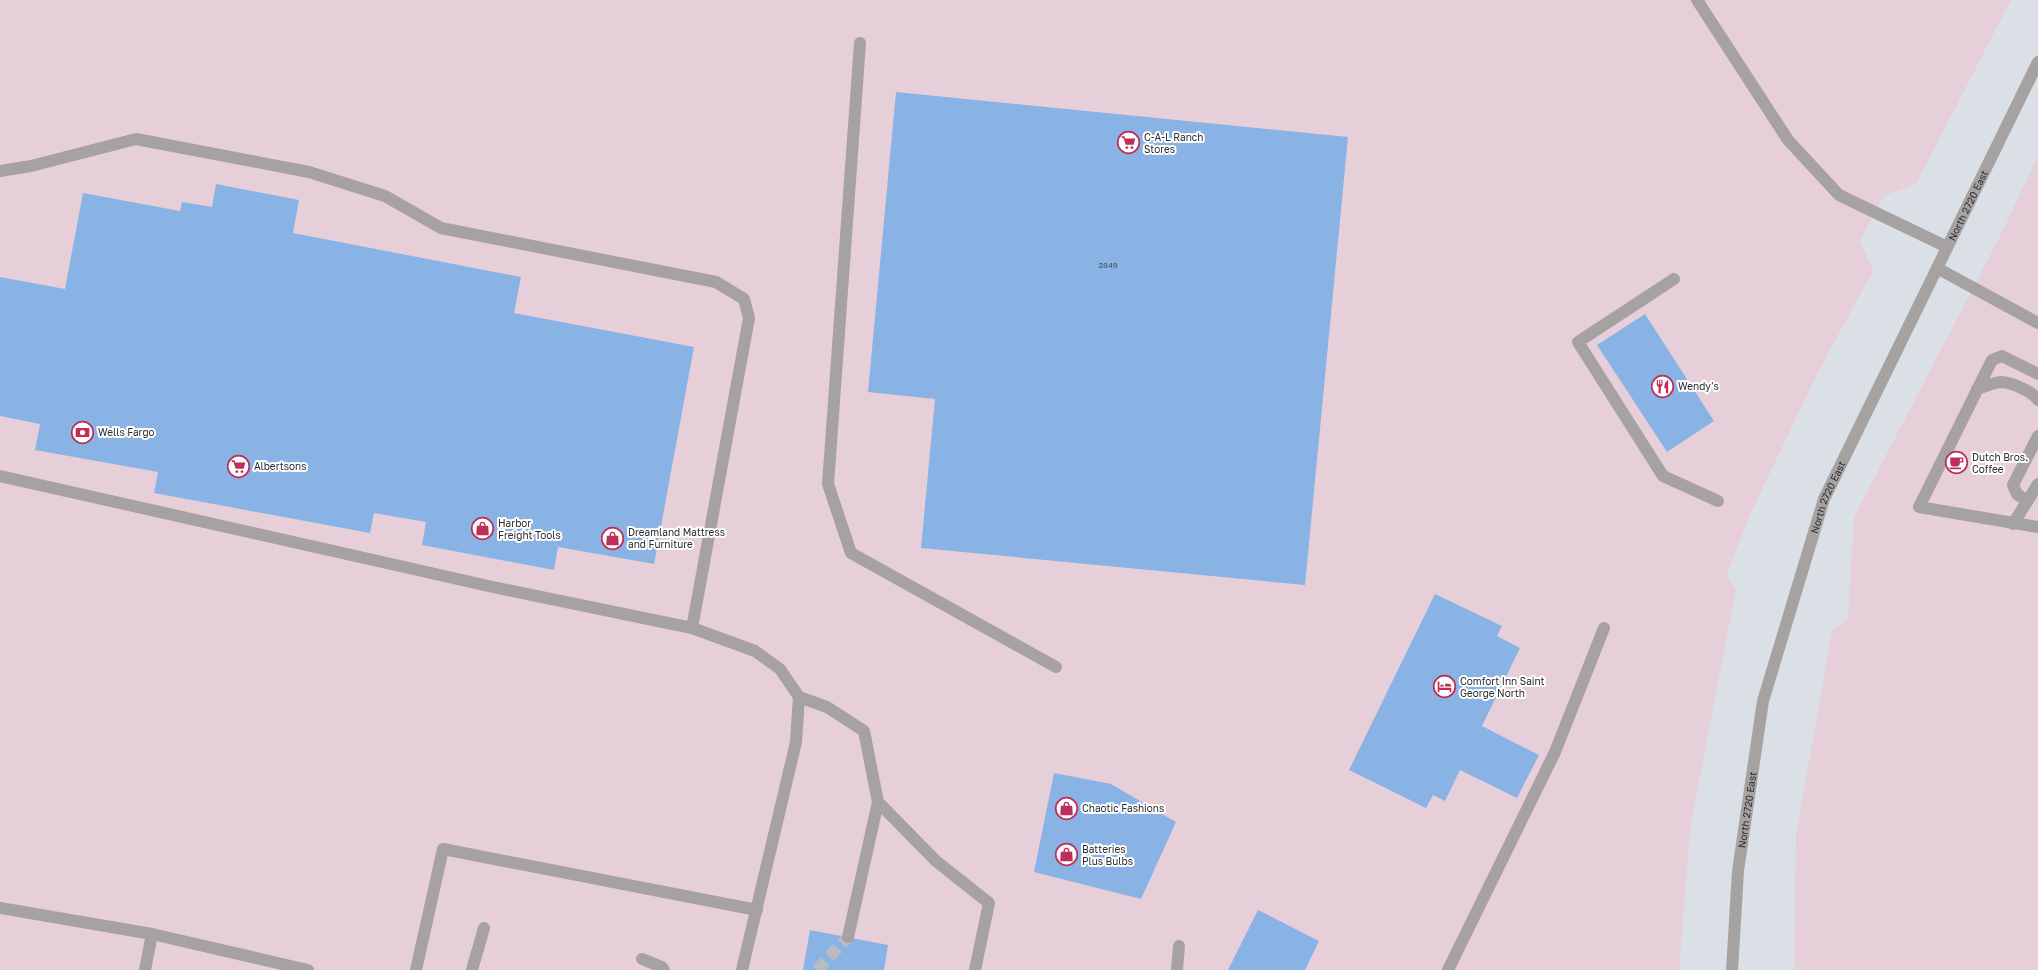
<svg xmlns="http://www.w3.org/2000/svg" width="2038" height="970" font-family="'Golos Text',sans-serif">
  <style>
    .commercial { fill: #e7cfd9 }
    .building { fill: #89b3e5 }
    .lines { fill: none; stroke-linecap: round; stroke-linejoin: round }
    .minor-tunnel { stroke: #b7bcc2; stroke-width: 12; stroke-dasharray: 12 6; stroke-linecap: butt }
    .minor { stroke: #a6a2a2; stroke-width: 12 }
    .labels { text-anchor: middle; dominant-baseline: central; stroke-width: 4; stroke-linejoin: round; paint-order: stroke }
    .number-label { font-size: 8px; fill: #414d5c }
    .poi-label { font-size: 10px; fill: #292b2e; stroke: #fff; text-anchor: start }
    .street-label { font-size: 10px; fill: #292b2e; stroke: #fff }
  </style>
  <rect width="100%" height="100%" fill="#dbe0e7"/>
  <!-- commercial -->
  <g class="commercial">
    <path d="M 0,0 L 2011,0 L 1916,184 L 1884,196 L 1860,240 L 1873,271 L 1818,372 L 1748,519 L 1727,575 L 1736,589 L 1690,829 L 1679,970 L 0,970 Z"/>
    <path d="M 2038,155 L 2038,970 L 1794,970 L 1796,835 L 1832,631 L 1848,619 L 1854,517 L 2003,230 Z"/>
  </g>
  <!-- building -->
  <g class="building">
    <path d="M 896,92 L 1348,137 L 1305,585 L 921,548 L 935,399 L 868,392 Z"/>
    <path d="M 216,184 L 299,200 L 293,233 L 521,277 L 514,313 L 694,347 L 654,564 L 558,547 L 554,570 L 422,545 L 426,522 L 374,513 L 370,533 L 154,493 L 158,472 L 35,450 L 40,424 L 0,416 L 0,277 L 65,289 L 83,193 L 180,211 L 182,202 L 212,207 Z"/>
    <path d="M 1645,314 L 1714,421 L 1667,452 L 1597,345 Z"/>
    <path d="M 1435,594 L 1502,626 L 1497,636 L 1520,648 L 1482,726 L 1539,755 L 1517,798 L 1460,770 L 1445,801 L 1433,795 L 1426,808 L 1349,770 Z"/>
    <path d="M 1054,773 L 1111,784 L 1176,822 L 1141,899 L 1034,872 Z"/>
    <path d="M 1258,910 L 1319,941 L 1305,970 L 1228,970 Z"/>
    <path d="M 810,930 L 888,945 L 884,970 L 803,970 Z"/>
  </g>
  <g class="lines">
    <!-- minor-tunnel -->
    <path class="minor-tunnel" d="M 817,970 L 848,937"/>
    <!-- minor -->
    <g class="minor">
      <path d="M 1697,0 L 1788,140 L 1839,195 L 1947,247"/>
      <path d="M 860,43 L 828,484 L 851,553 L 1056,667"/>
      <path d="M 0,171 L 31,166 L 136,139 L 309,172 L 385,196 L 441,228 L 716,282 L 744,299 L 749,318 L 692,628"/>
      <path d="M 1937,268 L 2038,323"/>
      <path d="M 1674,279 L 1578,342 L 1663,476 L 1718,501"/>
      <path d="M 2038,374 L 2002,356 L 1992,360 L 1919,507 L 2038,527"/>
      <path d="M 1977,389 C 1984,387 1995,382 2002,382 C 2012,383 2032,391 2038,400"/>
      <path d="M 0,476 L 493,587 L 692,628 L 755,651 L 780,669 L 799,697 L 796,742 L 742,970"/>
      <path d="M 2027,501 L 2017,494 L 2013,485 L 2038,436"/>
      <path d="M 2013,524 L 2038,484"/>
      <path d="M 799,697 L 827,707 L 864,731 L 878,802 L 936,861 L 989,903 L 975,970"/>
      <path d="M 0,908 L 152,934 L 308,970"/>
      <path d="M 848,937 L 878,802"/>
      <path d="M 642,959 L 662,967 L 664,970"/>
      <path d="M 145,970 L 152,934"/>
      <path d="M 416,970 L 443,849 L 757,910"/>
      <path d="M 472,970 L 484,928"/>
      <path d="M 1177,970 L 1179,946"/>
      <path d="M 1448,970 L 1555,752 L 1604,628"/>
      <path id="s1" d="M 1732,970 L 1738,871 L 1763,701 L 1824,499 L 2038,62"/>
    </g>
  </g>
  <!-- icons -->
  <defs>
    <symbol id="supermarket-ring" viewBox="-11 -11 22 22"><circle r="9.5" fill="#fff" stroke="#bd2e58" stroke-width="1.5"/><path d="M-6-5.5h2.5l.6 2H6L4.5 2H-2.5L-4.4-4H-6ZM-1.5 3.2a1.3 1.3 0 1 0 .1 0ZM3 3.2a1.3 1.3 0 1 0 .1 0Z" fill="#bd2e58"/></symbol>
    <symbol id="restaurant-ring" viewBox="-11 -11 22 22"><circle r="9.5" fill="#fff" stroke="#bd2e58" stroke-width="1.5"/><path d="M-5-6h1v4h1v-4h1v4h1v-4h1v5L-1.5 .5V6h-2V.5L-5-1ZM5-6V6H3V1.5H1.5Q1.5-4 5-6Z" fill="#bd2e58"/></symbol>
    <symbol id="bank-ring" viewBox="-11 -11 22 22"><circle r="9.5" fill="#fff" stroke="#bd2e58" stroke-width="1.5"/><path d="M-6-4H6V4H-6ZM0-2.3a2.3 2.3 0 1 0 0 4.6a2.3 2.3 0 1 0 0-4.6Z" fill="#bd2e58"/></symbol>
    <symbol id="cafe-ring" viewBox="-11 -11 22 22"><circle r="9.5" fill="#fff" stroke="#bd2e58" stroke-width="1.5"/><path d="M-5.5-4.5H6V0H3Q3 3.5 0 3.5H-2.5Q-5.5 3.5-5.5 0ZM3-3.2v2h1.7v-2ZM-6 4.5H4V6H-6Z" fill="#bd2e58"/></symbol>
    <symbol id="shop-ring" viewBox="-11 -11 22 22"><circle r="9.5" fill="#fff" stroke="#bd2e58" stroke-width="1.5"/><path d="M-5-2.5h2.3a2.7 3.5 0 0 1 5.4 0H5L5.5 6h-11ZM-1.5-2.5h3a1.5 2.3 0 0 0-3 0Z" fill="#bd2e58"/></symbol>
    <symbol id="hotel-ring" viewBox="-11 -11 22 22"><circle r="9.5" fill="#fff" stroke="#bd2e58" stroke-width="1.5"/><path d="M-6-4.5h1.5V1H6V5H4.5V3h-9V5H-6ZM-4 0a1.8 1.8 0 1 1 3.6 0ZM.5 0V-2.5h3Q6-2.5 6 0Z" fill="#bd2e58"/></symbol>
  </defs>
  <g fill-rule="evenodd">
    <use href="#supermarket-ring" x="1116" y="130" width="25" height="25"/>
    <use href="#restaurant-ring" x="1650" y="374" width="25" height="25"/>
    <use href="#bank-ring" x="70" y="420" width="25" height="25"/>
    <use href="#cafe-ring" x="1944" y="450" width="25" height="25"/>
    <use href="#supermarket-ring" x="226" y="454" width="25" height="25"/>
    <use href="#shop-ring" x="470" y="516" width="25" height="25"/>
    <use href="#shop-ring" x="600" y="526" width="25" height="25"/>
    <use href="#hotel-ring" x="1432" y="674" width="25" height="25"/>
    <use href="#shop-ring" x="1054" y="796" width="25" height="25"/>
    <use href="#shop-ring" x="1054" y="842" width="25" height="25"/>
  </g>
  <g class="labels">
    <!-- number labels -->
    <g class="number-label">
      <text x="1108" y="265">2849</text>
    </g>
    <!-- poi labels -->
    <g class="poi-label">
      <text x="1144" y="137">C-A-L Ranch<tspan x="1144" dy="12">Stores</tspan></text>
      <text x="1678" y="386">Wendy's</text>
      <text x="98" y="432">Wells Fargo</text>
      <text x="1972" y="457">Dutch Bros.<tspan x="1972" dy="12">Coffee</tspan></text>
      <text x="254" y="466">Albertsons</text>
      <text x="498" y="523">Harbor<tspan x="498" dy="12">Freight Tools</tspan></text>
      <text x="628" y="532">Dreamland Mattress<tspan x="628" dy="12">and Furniture</tspan></text>
      <text x="1460" y="681">Comfort Inn Saint<tspan x="1460" dy="12">George North</tspan></text>
      <text x="1082" y="808">Chaotic Fashions</text>
      <text x="1082" y="849">Batteries<tspan x="1082" dy="12">Plus Bulbs</tspan></text>
    </g>
    <!-- street labels -->
    <g class="street-label">
      <text stroke="none"><textPath href="#s1" startOffset="809">North 2720 East</textPath></text>
      <text stroke="none"><textPath href="#s1" startOffset="485">North 2720 East</textPath></text>
      <text stroke="none"><textPath href="#s1" startOffset="161">North 2720 East</textPath></text>
    </g>
  </g>
</svg>
